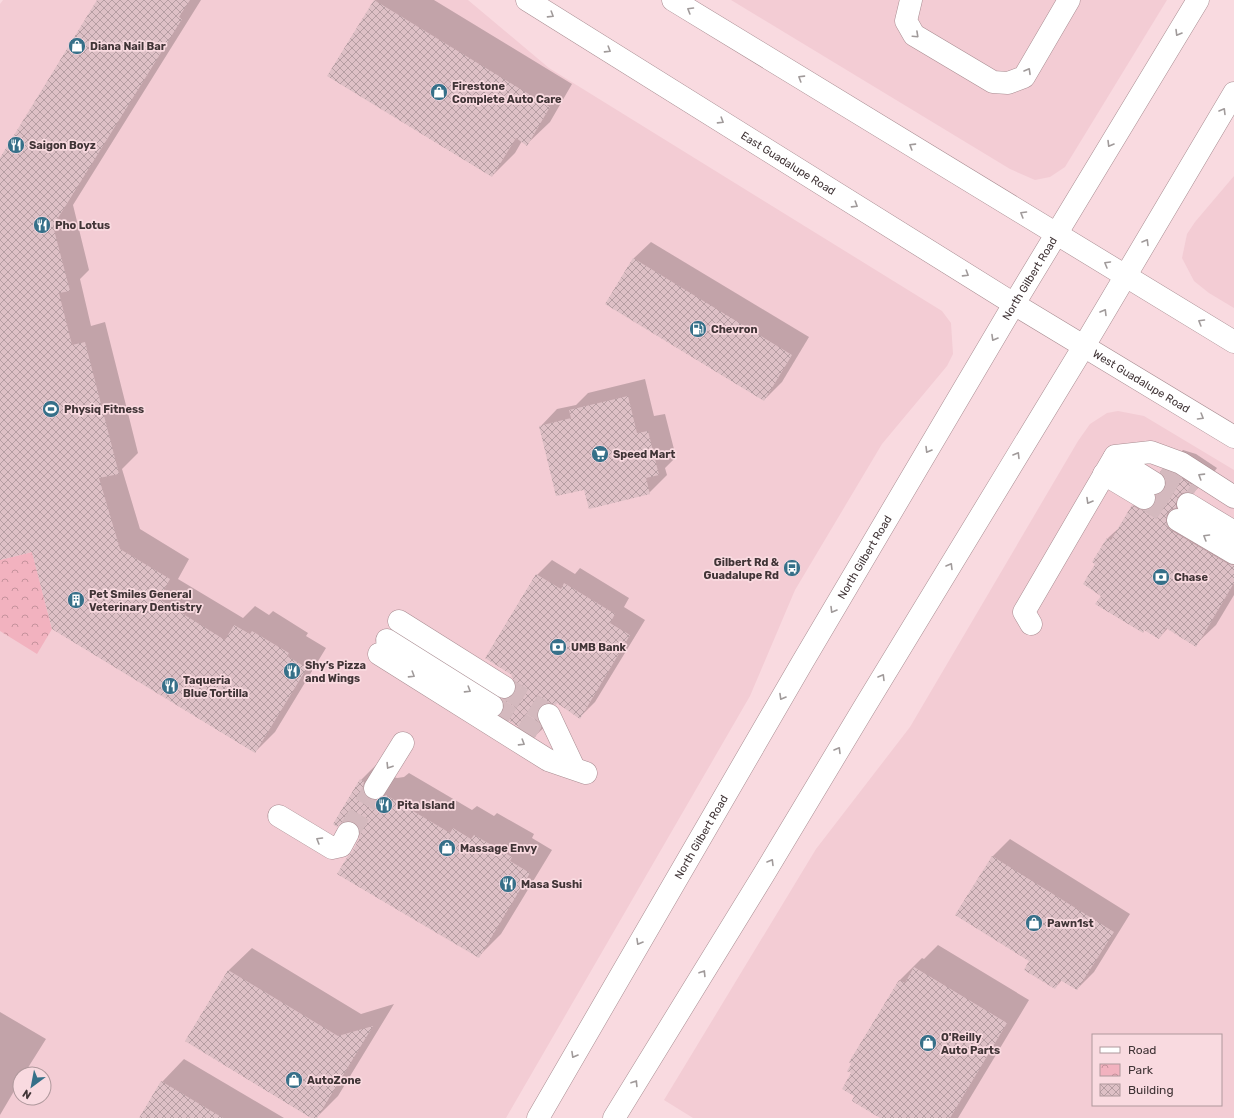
<svg xmlns="http://www.w3.org/2000/svg" width="1234" height="1118" font-family="Rubik,sans-serif">
  <style>
    .built { fill: #f3ccd4; fill-rule: evenodd }
    .park { fill: url(#park-crowns) }
    .shadow { fill: #0003 }
    .building { fill: url(#building-cross-hatch) }
    .lines { fill: none; stroke-linecap: round; stroke-linejoin: round }
    .minor-tunnel { stroke: #d4b9be; stroke-width: 22; stroke-dasharray: 22 11; stroke-linecap: butt }
    .minor-casing { stroke: #a88c91; stroke-width: 23 }
    .major-casing { stroke: #a88c91; stroke-width: 23 }
    .minor { stroke: #fff; stroke-width: 22 }
    .major { stroke: #fff; stroke-width: 22 }
    .oneway { stroke: #a09a9a }
    .labels { text-anchor: middle; dominant-baseline: central; stroke-width: 3.5; stroke-linejoin: round; paint-order: stroke }
    .poi-label { font-size: 11px; font-weight: bold; fill: #403436; stroke: #f9dae0; text-anchor: start }
    .street-label { font-size: 11px; fill: #403436; stroke: #f9dae0 }
  </style>
  <defs>
    <pattern id="park-crowns" width="20" height="18" patternUnits="userSpaceOnUse"><rect width="20" height="18" fill="#f2b2bf"/><path d="M2 6a3 3 0 1 1 6 0M12 15a3 3 0 1 1 6 0" fill="none" stroke="#c5929c"/></pattern>
    <pattern id="building-cross-hatch" width="8" height="8" patternUnits="userSpaceOnUse"><rect width="8" height="8" fill="#dec0c6"/><path d="M0 0l8 8M0 8l8-8" fill="none" stroke="#b59da2"/></pattern>
  </defs>
  <rect width="100%" height="100%" fill="#f9dae0"/>
  <!-- built -->
  <g class="built">
    <path d="M 3,0 L 468,0 L 549,68 L 942,311 L 951,323 L 953,354 L 947,366 L 882,444 L 795,590 L 750,696 L 506,1118 L 0,1118 L 0,4 ZM 20,1074 L 44,1074 L 44,1098 L 20,1098 Z"/>
    <path d="M 731,0 L 1167,0 L 1065,167 L 1050,177 L 1035,180 L 1010,169 Z"/>
    <path d="M 1234,176 L 1234,308 L 1209,293 L 1194,281 L 1182,258 L 1187,234 L 1195,222 Z"/>
    <path d="M 1118,411 L 1144,416 L 1234,470 L 1234,1118 L 693,1118 L 664,1100 L 816,849 L 910,727 L 1078,441 L 1090,424 L 1107,413 ZM 1093,1035 L 1221,1035 L 1221,1105 L 1093,1105 Z"/>
  </g>
  <!-- park -->
  <path class="park" d="M 32,552 L 52,629 L 37,654 L 0,631 L 0,560 Z"/>
  <!-- shadow -->
  <g class="shadow">
    <path d="M 99,0 L 201,0 L 73,205 L 89,270 L 80,279 L 91,326 L 105,322 L 138,453 L 122,469 L 140,529 L 189,559 L 178,579 L 243,618 L 255,606 L 269,615 L 273,611 L 308,633 L 306,636 L 326,648 L 275,732 L 255,752 L 32,551 L 0,559 L 0,160 Z"/>
    <path d="M 375,0 L 434,0 L 572,84 L 550,122 L 527,144 L 522,141 L 515,153 L 492,176 L 328,76 Z"/>
    <path d="M 651,242 L 809,337 L 782,382 L 764,400 L 633,259 Z"/>
    <path d="M 645,379 L 654,416 L 665,414 L 676,457 L 665,468 L 667,475 L 649,493 L 584,488 L 540,427 L 557,409 L 576,405 L 588,393 Z"/>
    <path d="M 1183,450 L 1196,454 L 1217,468 L 1214,472 L 1194,492 L 1191,491 L 1186,497 L 1234,536 L 1234,595 L 1216,625 L 1195,645 L 1168,628 L 1159,638 L 1145,629 L 1143,631 L 1097,563 L 1094,562 L 1108,538 L 1120,527 L 1133,506 L 1153,486 L 1162,490 L 1167,485 L 1163,470 Z"/>
    <path d="M 552,560 L 575,574 L 580,568 L 629,598 L 624,607 L 645,620 L 595,702 L 579,718 L 557,702 L 552,702 L 556,712 L 551,721 L 535,736 L 505,707 L 503,699 L 517,686 L 537,575 Z"/>
    <path d="M 384,757 L 391,776 L 397,778 L 404,777 L 409,773 L 472,810 L 477,806 L 494,816 L 497,813 L 534,834 L 532,838 L 552,850 L 501,934 L 478,957 L 353,853 L 360,839 L 361,780 Z"/>
    <path d="M 1010,839 L 1130,914 L 1094,972 L 1077,989 L 1062,980 L 1055,988 L 1031,961 L 956,914 L 993,856 Z"/>
    <path d="M 938,945 L 1029,1000 L 958,1118 L 881,1118 L 900,980 L 922,958 L 924,959 Z"/>
    <path d="M 252,948 L 361,1014 L 394,1004 L 338,1096 L 316,1118 L 313,1118 L 186,1041 L 229,970 Z"/>
    <path d="M 0,1012 L 46,1039 L 24,1074 L 20,1074 L 20,1081 L 0,1115 Z"/>
    <path d="M 184,1059 L 284,1118 L 141,1118 L 162,1082 Z"/>
  </g>
  <!-- building -->
  <g class="building">
    <path d="M 97,0 L 190,0 L 179,17 L 182,19 L 53,226 L 70,291 L 59,293 L 72,345 L 85,342 L 119,474 L 99,478 L 120,549 L 170,579 L 159,599 L 225,640 L 234,625 L 250,634 L 252,631 L 289,653 L 287,656 L 307,668 L 255,753 L 52,629 L 32,552 L 0,560 L 0,158 Z"/>
    <path d="M 374,0 L 550,107 L 527,146 L 516,138 L 492,177 L 327,76 Z"/>
    <path d="M 633,258 L 792,355 L 764,401 L 605,304 Z"/>
    <path d="M 628,396 L 637,433 L 648,431 L 659,475 L 646,478 L 650,494 L 589,509 L 584,490 L 556,496 L 539,426 L 571,418 L 569,410 Z"/>
    <path d="M 1162,469 L 1175,474 L 1197,488 L 1194,493 L 1188,492 L 1182,493 L 1178,497 L 1176,503 L 1176,508 L 1172,509 L 1167,514 L 1166,520 L 1167,526 L 1172,531 L 1228,564 L 1234,565 L 1234,583 L 1196,647 L 1166,628 L 1159,639 L 1144,630 L 1143,633 L 1095,604 L 1101,596 L 1083,584 L 1095,564 L 1092,562 L 1107,538 L 1111,540 L 1132,505 L 1138,509 L 1144,510 L 1150,509 L 1154,505 L 1156,499 L 1156,495 L 1160,494 L 1164,490 L 1166,484 L 1165,477 L 1160,472 Z"/>
    <path d="M 536,574 L 561,589 L 564,583 L 615,614 L 610,623 L 630,635 L 580,719 L 557,703 L 556,705 L 550,703 L 544,704 L 539,708 L 537,714 L 538,720 L 541,728 L 535,737 L 500,715 L 503,712 L 504,707 L 502,699 L 509,698 L 514,694 L 516,688 L 515,682 L 511,676 L 512,675 L 485,658 Z"/>
    <path d="M 360,779 L 364,782 L 363,787 L 364,794 L 369,799 L 374,800 L 381,799 L 386,795 L 450,833 L 453,828 L 471,839 L 474,835 L 512,857 L 510,861 L 530,873 L 479,958 L 337,874 L 348,856 L 352,852 L 359,839 L 360,832 L 358,826 L 354,822 L 347,821 L 342,822 L 337,827 L 333,824 Z"/>
    <path d="M 992,856 L 1114,932 L 1077,990 L 1060,980 L 1055,989 L 1024,970 L 1029,961 L 955,915 Z"/>
    <path d="M 914,967 L 1007,1023 L 950,1118 L 880,1118 L 852,1101 L 854,1096 L 842,1089 L 851,1073 L 847,1071 L 851,1064 L 849,1062 L 899,980 L 905,983 Z"/>
    <path d="M 228,970 L 338,1036 L 373,1026 L 317,1118 L 311,1118 L 185,1041 Z"/>
    <path d="M 161,1081 L 223,1118 L 139,1118 Z"/>
  </g>
  <g class="lines">
    <!-- minor-tunnel -->
    <g class="minor-tunnel">
      <path d="M 1162,469 L 1196,490"/>
      <path d="M 1154,483 L 1188,504"/>
      <path d="M 1144,498 L 1178,520"/>
      <path d="M 504,687 L 549,715"/>
      <path d="M 492,706 L 537,734"/>
      <path d="M 348,833 L 375,788"/>
    </g>
    <defs>
      <g id="minor">
        <path d="M 911,0 L 906,21 L 914,35 L 993,82 L 1008,83 L 1024,77 L 1069,0"/>
        <path d="M 1114,458 L 1154,483"/>
        <path d="M 1104,474 L 1144,498"/>
        <path d="M 1188,504 L 1234,532"/>
        <path d="M 1178,520 L 1234,553"/>
        <path d="M 399,621 L 504,687"/>
        <path d="M 1031,624 L 1024,612 L 1115,456 L 1151,452 L 1181,463 L 1234,497"/>
        <path d="M 387,640 L 492,706"/>
        <path d="M 379,654 L 548,760 L 586,773"/>
        <path d="M 549,715 L 574,768"/>
        <path d="M 375,788 L 403,743"/>
        <path d="M 279,816 L 332,848 L 341,846 L 348,833"/>
      </g>
      <g id="major">
        <path id="s1" d="M 527,0 L 1014,304 L 1234,437"/>
        <path d="M 673,0 L 1234,342"/>
        <path id="s2" d="M 538,1118 L 802,663 L 1014,304 L 1198,0"/>
        <path d="M 614,1118 L 764,874 L 862,711 L 1084,346 L 1234,93"/>
      </g>
    </defs>
    <!-- minor casing -->
    <use href="#minor" class="minor-casing"/>
    <!-- major casing -->
    <use href="#major" class="major-casing"/>
    <!-- minor -->
    <use href="#minor" class="minor"/>
    <!-- major -->
    <use href="#major" class="major"/>
  </g>
  <!-- one-way arrows -->
  <defs><path id="oneway-chevron" d="M-2-3.5L2.5 0L-2 3.5" fill="none" stroke-width="1.6" stroke-linecap="round" stroke-linejoin="round"/></defs>
  <g class="oneway">
    <use href="#oneway-chevron" transform="translate(690 10) rotate(-149)"/>
    <use href="#oneway-chevron" transform="translate(551 15) rotate(32)"/>
    <use href="#oneway-chevron" transform="translate(1178 33) rotate(121)"/>
    <use href="#oneway-chevron" transform="translate(916 35) rotate(43)"/>
    <use href="#oneway-chevron" transform="translate(608 50) rotate(32)"/>
    <use href="#oneway-chevron" transform="translate(1028 71) rotate(-60)"/>
    <use href="#oneway-chevron" transform="translate(801 78) rotate(-148)"/>
    <use href="#oneway-chevron" transform="translate(1223 111) rotate(-59)"/>
    <use href="#oneway-chevron" transform="translate(721 121) rotate(32)"/>
    <use href="#oneway-chevron" transform="translate(1110 144) rotate(121)"/>
    <use href="#oneway-chevron" transform="translate(912 146) rotate(-148)"/>
    <use href="#oneway-chevron" transform="translate(855 205) rotate(32)"/>
    <use href="#oneway-chevron" transform="translate(1023 214) rotate(-149)"/>
    <use href="#oneway-chevron" transform="translate(1146 242) rotate(-59)"/>
    <use href="#oneway-chevron" transform="translate(1107 264) rotate(-150)"/>
    <use href="#oneway-chevron" transform="translate(966 274) rotate(32)"/>
    <use href="#oneway-chevron" transform="translate(1104 312) rotate(-59)"/>
    <use href="#oneway-chevron" transform="translate(1201 322) rotate(-149)"/>
    <use href="#oneway-chevron" transform="translate(994 338) rotate(120)"/>
    <use href="#oneway-chevron" transform="translate(1201 417) rotate(31)"/>
    <use href="#oneway-chevron" transform="translate(928 450) rotate(121)"/>
    <use href="#oneway-chevron" transform="translate(1017 455) rotate(-59)"/>
    <use href="#oneway-chevron" transform="translate(1201 476) rotate(-148)"/>
    <use href="#oneway-chevron" transform="translate(1089 501) rotate(120)"/>
    <use href="#oneway-chevron" transform="translate(1206 537) rotate(-149)"/>
    <use href="#oneway-chevron" transform="translate(950 566) rotate(-59)"/>
    <use href="#oneway-chevron" transform="translate(833 610) rotate(121)"/>
    <use href="#oneway-chevron" transform="translate(412 675) rotate(32)"/>
    <use href="#oneway-chevron" transform="translate(882 677) rotate(-59)"/>
    <use href="#oneway-chevron" transform="translate(468 690) rotate(32)"/>
    <use href="#oneway-chevron" transform="translate(782 697) rotate(120)"/>
    <use href="#oneway-chevron" transform="translate(522 743) rotate(32)"/>
    <use href="#oneway-chevron" transform="translate(838 750) rotate(-59)"/>
    <use href="#oneway-chevron" transform="translate(389 766) rotate(122)"/>
    <use href="#oneway-chevron" transform="translate(319 840) rotate(-149)"/>
    <use href="#oneway-chevron" transform="translate(771 862) rotate(-59)"/>
    <use href="#oneway-chevron" transform="translate(639 942) rotate(120)"/>
    <use href="#oneway-chevron" transform="translate(703 973) rotate(-58)"/>
    <use href="#oneway-chevron" transform="translate(574 1055) rotate(120)"/>
    <use href="#oneway-chevron" transform="translate(635 1083) rotate(-58)"/>
  </g>
  <!-- icons -->
  <defs>
    <symbol id="shop-disc" viewBox="-11 -11 22 22"><circle r="9.5" fill="#367089" stroke="#f9dae0"/><path d="M-5-2.5h2.3a2.7 3.5 0 0 1 5.4 0H5L5.5 6h-11ZM-1.5-2.5h3a1.5 2.3 0 0 0-3 0Z" fill="#fff"/></symbol>
    <symbol id="restaurant-disc" viewBox="-11 -11 22 22"><circle r="9.5" fill="#367089" stroke="#f9dae0"/><path d="M-5-6h1v4h1v-4h1v4h1v-4h1v5L-1.5 .5V6h-2V.5L-5-1ZM5-6V6H3V1.5H1.5Q1.5-4 5-6Z" fill="#fff"/></symbol>
    <symbol id="fuel-disc" viewBox="-11 -11 22 22"><circle r="9.5" fill="#367089" stroke="#f9dae0"/><path d="M-5.5-6h7V0h2V4h1.3V-2.5L3-4.5l.8-.8L6-3V5H2.5V1h-1V6h-7ZM-4.2-4.7v3.2H.2V-4.7Z" fill="#fff"/></symbol>
    <symbol id="stadium-disc" viewBox="-11 -11 22 22"><circle r="9.5" fill="#367089" stroke="#f9dae0"/><path d="M0-5a6.5 5 0 1 0 0 10a6.5 5 0 1 0 0-10ZM-3.5-1.8h7v3.6h-7Z" fill="#fff"/></symbol>
    <symbol id="supermarket-disc" viewBox="-11 -11 22 22"><circle r="9.5" fill="#367089" stroke="#f9dae0"/><path d="M-6-5.5h2.5l.6 2H6L4.5 2H-2.5L-4.4-4H-6ZM-1.5 3.2a1.3 1.3 0 1 0 .1 0ZM3 3.2a1.3 1.3 0 1 0 .1 0Z" fill="#fff"/></symbol>
    <symbol id="bus-disc" viewBox="-11 -11 22 22"><circle r="9.5" fill="#367089" stroke="#f9dae0"/><path d="M-5-6H5V4H4V6H2V4H-2V6H-4V4H-5ZM-3.5-4V0h7V-4ZM-3.5 1.2v1.5H-2V1.2ZM2 1.2v1.5H3.5V1.2Z" fill="#fff"/></symbol>
    <symbol id="bank-disc" viewBox="-11 -11 22 22"><circle r="9.5" fill="#367089" stroke="#f9dae0"/><path d="M-6-4H6V4H-6ZM0-2.3a2.3 2.3 0 1 0 0 4.6a2.3 2.3 0 1 0 0-4.6Z" fill="#fff"/></symbol>
    <symbol id="building-disc" viewBox="-11 -11 22 22"><circle r="9.5" fill="#367089" stroke="#f9dae0"/><path d="M-4-6H4V6H1V3H-1V6H-4ZM-2.5-4.3h1.7v1.8h-1.7ZM.8-4.3h1.7v1.8H.8ZM-2.5-1h1.7V.8h-1.7ZM.8-1h1.7V.8H.8Z" fill="#fff"/></symbol>
  </defs>
  <g fill-rule="evenodd">
    <use href="#shop-disc" x="67" y="36" width="20" height="20"/>
    <use href="#shop-disc" x="429" y="82" width="20" height="20"/>
    <use href="#restaurant-disc" x="6" y="135" width="20" height="20"/>
    <use href="#restaurant-disc" x="32" y="215" width="20" height="20"/>
    <use href="#fuel-disc" x="688" y="319" width="20" height="20"/>
    <use href="#stadium-disc" x="41" y="399" width="20" height="20"/>
    <use href="#supermarket-disc" x="590" y="444" width="20" height="20"/>
    <use href="#bus-disc" x="782" y="558" width="20" height="20"/>
    <use href="#bank-disc" x="1151" y="567" width="20" height="20"/>
    <use href="#building-disc" x="66" y="590" width="20" height="20"/>
    <use href="#bank-disc" x="548" y="637" width="20" height="20"/>
    <use href="#restaurant-disc" x="282" y="661" width="20" height="20"/>
    <use href="#restaurant-disc" x="160" y="676" width="20" height="20"/>
    <use href="#restaurant-disc" x="374" y="795" width="20" height="20"/>
    <use href="#shop-disc" x="437" y="838" width="20" height="20"/>
    <use href="#restaurant-disc" x="498" y="874" width="20" height="20"/>
    <use href="#shop-disc" x="1024" y="913" width="20" height="20"/>
    <use href="#shop-disc" x="918" y="1033" width="20" height="20"/>
    <use href="#shop-disc" x="284" y="1070" width="20" height="20"/>
  </g>
  <g class="labels">
    <!-- poi labels -->
    <g class="poi-label">
      <text x="90" y="46">Diana Nail Bar</text>
      <text x="452" y="86">Firestone<tspan x="452" dy="13">Complete Auto Care</tspan></text>
      <text x="29" y="145">Saigon Boyz</text>
      <text x="55" y="225">Pho Lotus</text>
      <text x="711" y="329">Chevron</text>
      <text x="64" y="409">Physiq Fitness</text>
      <text x="613" y="454">Speed Mart</text>
      <text x="779" y="562" text-anchor="end">Gilbert Rd &amp;<tspan x="779" dy="13">Guadalupe Rd</tspan></text>
      <text x="1174" y="577">Chase</text>
      <text x="89" y="594">Pet Smiles General<tspan x="89" dy="13">Veterinary Dentistry</tspan></text>
      <text x="571" y="647">UMB Bank</text>
      <text x="305" y="665">Shy’s Pizza<tspan x="305" dy="13">and Wings</tspan></text>
      <text x="183" y="680">Taqueria<tspan x="183" dy="13">Blue Tortilla</tspan></text>
      <text x="397" y="805">Pita Island</text>
      <text x="460" y="848">Massage Envy</text>
      <text x="521" y="884">Masa Sushi</text>
      <text x="1047" y="923">Pawn1st</text>
      <text x="941" y="1037">O'Reilly<tspan x="941" dy="13">Auto Parts</tspan></text>
      <text x="307" y="1080">AutoZone</text>
    </g>
    <!-- street labels -->
    <g class="street-label">
      <text stroke="none"><textPath href="#s1" startOffset="308">East Guadalupe Road</textPath></text>
      <text stroke="none"><textPath href="#s2" startOffset="973">North Gilbert Road</textPath></text>
      <text stroke="none"><textPath href="#s1" startOffset="723">West Guadalupe Road</textPath></text>
      <text stroke="none"><textPath href="#s2" startOffset="649">North Gilbert Road</textPath></text>
      <text stroke="none"><textPath href="#s2" startOffset="325">North Gilbert Road</textPath></text>
    </g>
  </g>
  <!-- legend -->
  <rect x="1092" y="1034" width="130" height="72" fill="#f9dae0" stroke="#af989c"/>
  <rect x="1100" y="1047" width="20" height="6" fill="#ffffff" stroke="#af989c"/>
  <text x="1128" y="1054" font-size="12" fill="#403436">Road</text>
  <rect x="1100" y="1064" width="20" height="12" fill="url(#park-crowns)" stroke="#af989c"/>
  <text x="1128" y="1074" font-size="12" fill="#403436">Park</text>
  <rect x="1100" y="1084" width="20" height="12" fill="url(#building-cross-hatch)" stroke="#af989c"/>
  <text x="1128" y="1094" font-size="12" fill="#403436">Building</text>
  <!-- north arrow -->
  <g transform="translate(32 1086) rotate(212)"><circle r="19" fill="#f9dae0" stroke="#af989c"/>
  <path d="M0-3L7 15L0 10L-7 15Z" fill="#367089"/>
  <text y="-6" font-size="11" font-weight="bold" text-anchor="middle" fill="#403436">N</text>
  </g>
</svg>
